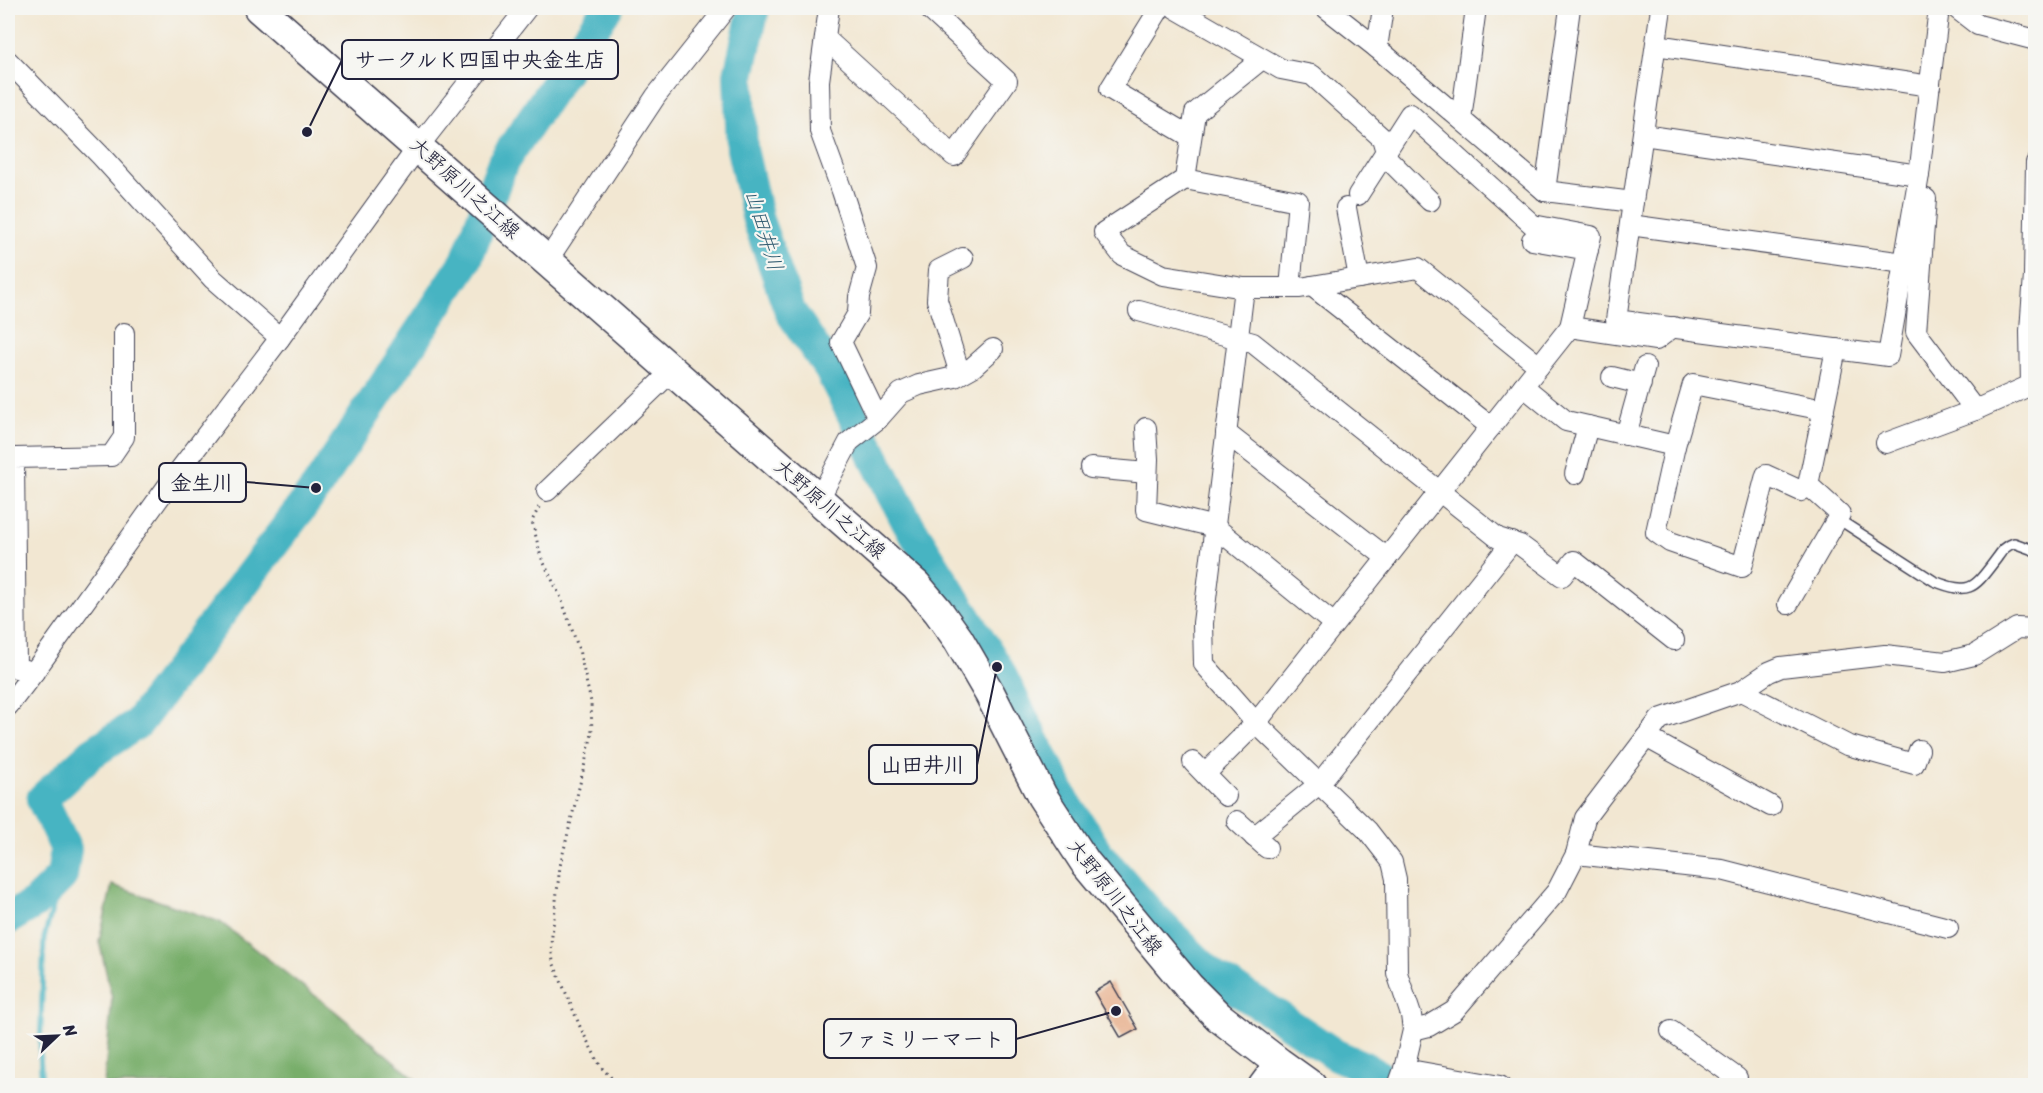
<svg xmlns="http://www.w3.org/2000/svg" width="2043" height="1093" font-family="Sriracha,'Klee One',sans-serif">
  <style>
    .forest { fill: #78ae6b; stroke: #4d6853; stroke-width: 1.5 }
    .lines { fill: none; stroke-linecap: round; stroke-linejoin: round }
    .stream { stroke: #47b4c2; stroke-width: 5 }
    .river { stroke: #47b4c2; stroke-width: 32 }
    .building { fill: #e7ad89 }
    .lane-casing { stroke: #414052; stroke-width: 12 }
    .street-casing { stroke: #414052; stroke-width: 22 }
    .secondary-casing { stroke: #414052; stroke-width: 30 }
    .primary-casing { stroke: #414052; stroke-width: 33 }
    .path { stroke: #414052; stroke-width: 3; stroke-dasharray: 1.5 4.5; stroke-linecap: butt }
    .lane { stroke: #fff; stroke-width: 9 }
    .street { stroke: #fff; stroke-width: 20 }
    .secondary { stroke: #fff; stroke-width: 27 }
    .primary { stroke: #fff; stroke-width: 30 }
    .labels { text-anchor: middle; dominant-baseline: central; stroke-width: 4.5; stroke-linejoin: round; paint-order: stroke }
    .street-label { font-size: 20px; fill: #22223b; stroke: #f6f6f2 }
    .water-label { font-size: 21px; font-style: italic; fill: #315c71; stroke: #f6f6f2 }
    .leader { fill: none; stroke: #22223b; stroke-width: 2 }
    .callout-dot { fill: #22223b; stroke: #f6f6f2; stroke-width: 2 }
    .callout { fill: #f6f6f2; stroke: #22223b; stroke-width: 2 }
    .callout-label { font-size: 21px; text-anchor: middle; font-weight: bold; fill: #22223b }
  </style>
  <rect width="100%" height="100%" fill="#f6f6f2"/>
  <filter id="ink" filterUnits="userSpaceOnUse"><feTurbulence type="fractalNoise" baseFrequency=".0167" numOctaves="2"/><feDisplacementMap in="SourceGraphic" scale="12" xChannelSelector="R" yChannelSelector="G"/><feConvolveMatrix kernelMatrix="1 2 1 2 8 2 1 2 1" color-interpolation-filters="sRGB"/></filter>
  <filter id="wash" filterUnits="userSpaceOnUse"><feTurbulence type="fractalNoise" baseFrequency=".008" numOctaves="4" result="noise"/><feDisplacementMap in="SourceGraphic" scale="24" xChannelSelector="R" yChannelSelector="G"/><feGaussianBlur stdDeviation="1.35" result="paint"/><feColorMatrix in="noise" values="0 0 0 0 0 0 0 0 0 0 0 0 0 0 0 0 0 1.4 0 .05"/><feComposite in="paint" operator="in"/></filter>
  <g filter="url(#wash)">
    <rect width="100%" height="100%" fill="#f2e7d2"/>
    <!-- forest -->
    <path class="forest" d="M 112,885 L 220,922 L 335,1011 L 422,1085 L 104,1085 L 112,998 L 99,941 Z"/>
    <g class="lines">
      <!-- stream -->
      <path class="stream" d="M 42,1086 L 40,1053 L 44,938 L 62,876"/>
      <!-- river -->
      <g class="river">
        <path d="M 754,8 L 739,75 L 742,149 L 758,220 L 790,311 L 830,370 L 907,522 L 997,667 L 1064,800 L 1099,855 L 1156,920 L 1213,976 L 1263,1006 L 1336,1055 L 1364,1067 L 1396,1086"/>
        <path d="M 8,919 L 35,903 L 62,876 L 66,849 L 42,799 L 92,753 L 138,723 L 316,488 L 466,261 L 503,162 L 607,8"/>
      </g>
    </g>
    <g id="blocks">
      <!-- building -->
      <path class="building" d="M 1111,982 L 1138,1029 L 1121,1038 L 1094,992 Z"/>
    </g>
  </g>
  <g filter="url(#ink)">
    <use href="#blocks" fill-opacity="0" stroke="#414052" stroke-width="1.5"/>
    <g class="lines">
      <defs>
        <path id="lane" d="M 1838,519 L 1934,581 C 1971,596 1974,588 1997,558 C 2002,551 2005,546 2014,543 L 2036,551"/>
        <g id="street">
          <path d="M 829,8 L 819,81 L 820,131 L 842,191 L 867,268 L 859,297 L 858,313 L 841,342 L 878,419"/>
          <path d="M 1160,8 L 1110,89 L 1191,137"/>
          <path d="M 1175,8 L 1281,69 L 1312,75 L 1382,138 L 1388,159 L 1430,201"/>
          <path d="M 1326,8 L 1377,48 L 1545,191 L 1633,202"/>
          <path d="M 1661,8 L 1616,320 L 1888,356 L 1919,175 L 1939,8"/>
          <path d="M 1956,8 L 1978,25 L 2036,40"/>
          <path d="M 825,38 L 954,156 L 1007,81 L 928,8"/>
          <path d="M 1656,45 L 1930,86"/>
          <path d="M 1377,48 L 1383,8"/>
          <path d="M 8,61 L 101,156 L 213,279 L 280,338"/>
          <path d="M 1257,63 L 1195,113 L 1185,179 L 1104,232 L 1122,255 L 1163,275 L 1244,288 L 1300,288 L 1418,268 L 1539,366"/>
          <path d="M 1461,119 L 1476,8"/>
          <path d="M 1643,135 L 1919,175"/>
          <path d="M 1185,179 L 1298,201 L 1290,288"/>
          <path d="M 1545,191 L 1570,8"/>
          <path d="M 1358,195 L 1410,114 L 1533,225 L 1591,236 L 1570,327"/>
          <path d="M 1926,199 L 1916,332 L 1975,410"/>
          <path d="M 1346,208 L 1359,278"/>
          <path d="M 1630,225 L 1904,263"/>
          <path d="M 1532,240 L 1588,250"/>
          <path d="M 547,261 L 656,96 L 726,8"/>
          <path d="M 1312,286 L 1491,427"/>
          <path d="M 1139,311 L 1253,343 L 1498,538 L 1520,545 L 1562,576 L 1574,561 L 1674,640"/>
          <path d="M 960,374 L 937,300 L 939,270 L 963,258"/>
          <path d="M 1612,377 L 1641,384"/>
          <path d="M 1523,386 L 1566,421 L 1675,446"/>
          <path d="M 1824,410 L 1693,384 L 1675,446 L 1656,532 L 1670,542 L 1742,567 L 1766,475 L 1801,491 L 1808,485 L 1836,349"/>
          <path d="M 1146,428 L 1148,459 L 1146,510 L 1215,527 L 1334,624"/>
          <path d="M 1226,433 L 1387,558"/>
          <path d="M 1626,435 L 1645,367"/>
          <path d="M 1886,443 L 1975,410 L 2031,385 L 2030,331 L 2034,275 L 2036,163"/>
          <path d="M 1091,468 L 1147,473"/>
          <path d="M 1575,474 L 1588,426"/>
          <path d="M 547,491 L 672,371"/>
          <path d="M 819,499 L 849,442 L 878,419 L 901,393 L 919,385 L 955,377 L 973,367 L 993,349"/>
          <path d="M 1788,604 L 1840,514 L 1808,485"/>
          <path d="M 34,672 L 16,668 L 14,458 L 111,456 L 124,437 L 124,333"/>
          <path d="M 1741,691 L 1847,745 L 1914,764 L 1919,750"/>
          <path d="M 8,706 L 34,672 L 172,480 L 280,338 L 418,147 L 527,8"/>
          <path d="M 1646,737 L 1771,806"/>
          <path d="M 1193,762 L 1226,796"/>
          <path d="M 1205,774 L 1256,723 L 1204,664 L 1203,623 L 1244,288"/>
          <path d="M 1237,821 L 1267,848"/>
          <path d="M 1254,837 L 1319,784 L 1512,542"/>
          <path d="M 1576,854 L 1722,870 L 1948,928"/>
          <path d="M 1413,1030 L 1429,1026 L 1454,1011 L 1557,891 L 1576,854 L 1585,818 L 1660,719 L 1741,691 L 1769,672 L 1781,667 L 1885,655 L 1945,662 L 1974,655 L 2017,628 L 2036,629"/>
          <path d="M 1671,1031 L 1737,1078 L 1733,1086"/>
          <path d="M 1404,1069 L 1500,1086"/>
          <path d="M 1398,1086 L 1404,1069 L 1413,1030 L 1411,1015 L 1397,973 L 1396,879 L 1392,862 L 1368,831 L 1256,723 L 1570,327 L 1656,340 L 1673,327"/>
        </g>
        <path id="secondary" d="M 1262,1086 L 1279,1063"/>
        <path id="primary" d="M 259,8 L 916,585 L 938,611 L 958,639 L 990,694 L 1042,796 L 1085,862 L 1189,987 L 1219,1017 L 1279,1063 L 1311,1086"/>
      </defs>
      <!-- lane casing -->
      <use href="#lane" class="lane-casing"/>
      <!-- street casing -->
      <use href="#street" class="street-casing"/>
      <!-- secondary casing -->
      <use href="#secondary" class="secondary-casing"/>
      <!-- primary casing -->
      <use href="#primary" class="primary-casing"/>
      <!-- path -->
      <path class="path" d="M 539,507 L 532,521 L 541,557 L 561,598 L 579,650 L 591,702 L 592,734 L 560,866 L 551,944 L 553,962 L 581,1029 L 601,1067 L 619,1086"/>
      <!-- lane -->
      <use href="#lane" class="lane"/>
      <!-- street -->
      <use href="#street" class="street"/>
      <!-- secondary -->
      <use href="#secondary" class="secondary"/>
      <!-- primary -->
      <use href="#primary" class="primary"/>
    </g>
  </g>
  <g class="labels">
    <!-- street labels -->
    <g class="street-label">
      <text transform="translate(465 188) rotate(42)">大野原川之江線</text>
      <text transform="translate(830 509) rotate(41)">大野原川之江線</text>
      <text transform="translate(1115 897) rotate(52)">大野原川之江線</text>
    </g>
    <!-- water labels -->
    <g class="water-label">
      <text transform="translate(764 230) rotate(73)">山田井川</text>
    </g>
  </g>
  <!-- callouts -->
  <path class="leader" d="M307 132L342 60M316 488L246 482M997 667L977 765M1116 1011L1016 1039"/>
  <g class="callout-dot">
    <circle cx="307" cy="132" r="6"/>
    <circle cx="316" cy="488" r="6"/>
    <circle cx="997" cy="667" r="6"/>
    <circle cx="1116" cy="1011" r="6"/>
  </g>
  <g class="callout">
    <rect x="342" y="40" width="276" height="39" rx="6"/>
    <rect x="159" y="463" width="87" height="39" rx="6"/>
    <rect x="869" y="745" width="108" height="39" rx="6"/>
    <rect x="824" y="1019" width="192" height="39" rx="6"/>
  </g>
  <g class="callout-label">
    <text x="480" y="67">サークルＫ四国中央金生店</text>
    <text x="202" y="490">金生川</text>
    <text x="923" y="772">山田井川</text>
    <text x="920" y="1046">ファミリーマート</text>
  </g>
  <!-- margin -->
  <rect width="2043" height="1093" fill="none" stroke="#f6f6f2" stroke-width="30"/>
  <!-- north arrow -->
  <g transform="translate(57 1036) rotate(67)" stroke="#f6f6f2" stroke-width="4.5" paint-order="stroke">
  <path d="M0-4.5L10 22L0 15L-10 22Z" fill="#22223b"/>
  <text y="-9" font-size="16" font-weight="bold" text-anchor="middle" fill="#22223b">N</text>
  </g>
</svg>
